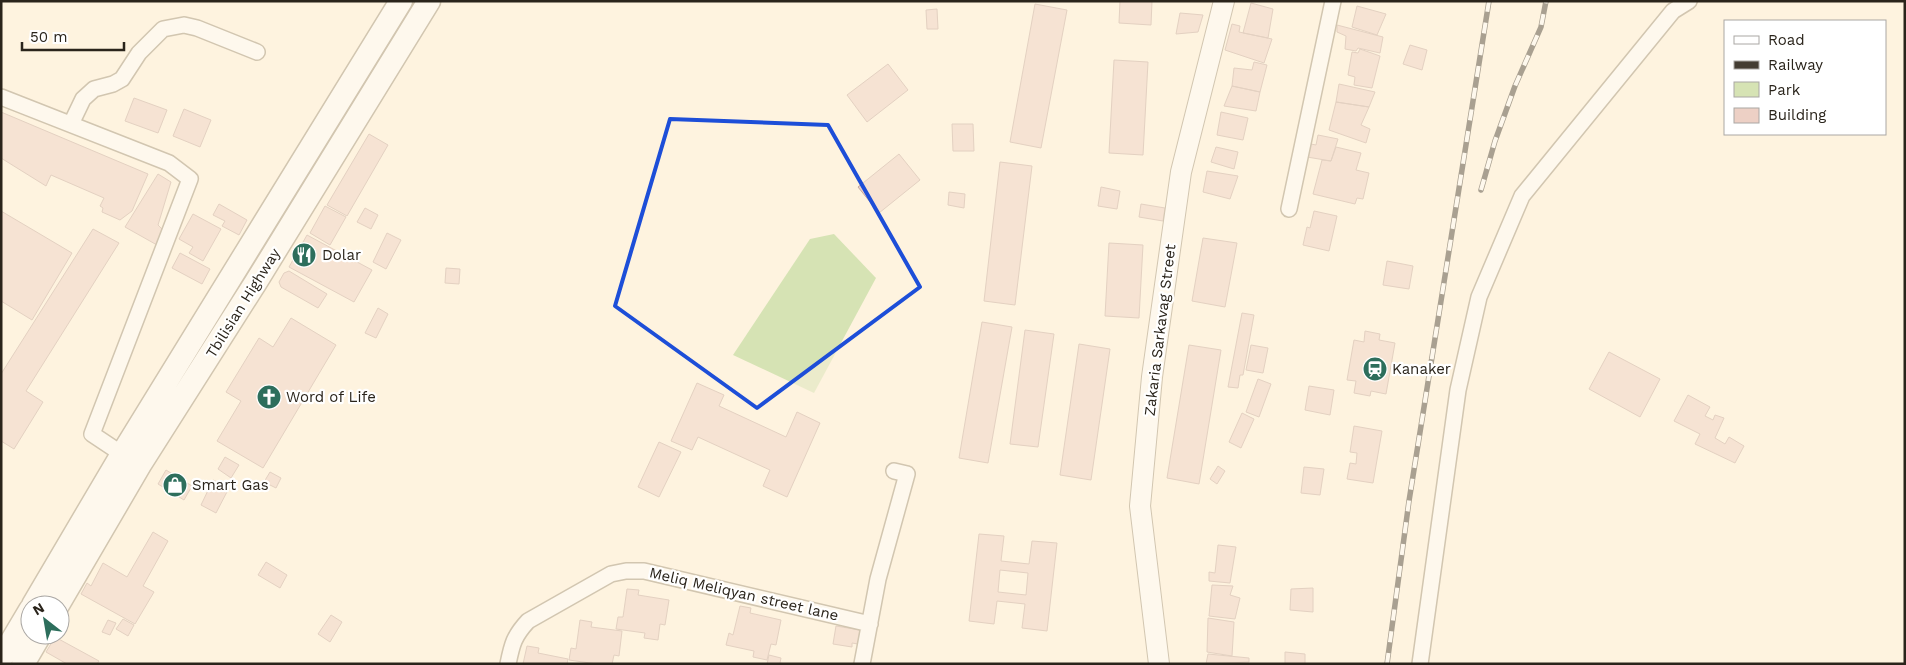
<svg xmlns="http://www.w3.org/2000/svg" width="1906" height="665" viewBox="0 0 1906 665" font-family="'Work Sans',sans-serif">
<rect width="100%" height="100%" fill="#fef3df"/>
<!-- green -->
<path fill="#d6e3b4" d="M834 234 876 278 814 393 733 355 810 239Z"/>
<!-- building -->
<path fill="#edd0c5" stroke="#c4a89e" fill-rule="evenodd" d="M1120 1H1152L1151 25 1119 23Z
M1251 3 1273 9 1268 38 1243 33Z
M1035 4 1067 10 1041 148 1010 142Z
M1357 6 1386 14 1377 35 1352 27Z
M937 9 938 29H927L926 10Z
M1180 13 1203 15 1198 32 1176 34Z
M1232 24 1240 26 1239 32 1272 39 1264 63 1225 50Z
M1337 25 1383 37 1380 53 1358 48 1356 51 1345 49 1346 36 1337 32Z
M1410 45 1427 50 1422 70 1403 64Z
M1360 49 1380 56 1372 88 1354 85 1355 77 1348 75 1352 52 1358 53Z
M1114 60 1148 62 1143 155 1109 153Z
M1254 62 1267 65 1260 92 1232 86 1234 68 1252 70Z
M888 64 908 90 867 122 847 95Z
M1339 84 1375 92 1369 107 1336 102Z
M1232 86 1260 92 1256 111 1224 106Z
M134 98 167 110 158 133 125 121Z
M1336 102 1369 107 1361 125 1370 129 1366 143 1329 130Z
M184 109 211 120 200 147 173 136Z
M1 112 148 174 132 211 120 220 102 212 103 208 100 206 104 198 51 175 46 186 1 158Z
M1221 112 1248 118 1243 140 1217 135Z
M952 124H973L974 151H953Z
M369 134 388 145 347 216 327 205Z
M1318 135 1338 139 1331 161 1307 157 1311 144 1316 145Z
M1216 147 1238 152 1234 169 1211 162Z
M1336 147 1361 153 1356 170 1369 173 1363 199 1357 198 1355 204 1313 194 1322 160 1331 161Z
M899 154 920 180 879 213 858 187Z
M1000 162 1032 166 1015 305 984 301Z
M1207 171 1238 176 1230 199 1203 192Z
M158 174 171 182 158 225 165 232 157 245 125 227Z
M1101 187 1120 191 1117 209 1098 206Z
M949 192 965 194 964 208 948 205Z
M219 204 247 220 239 235 222 226 225 221 213 215Z
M1141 204 1165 208 1163 221 1139 217Z
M325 206 346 217 330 245 310 233Z
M365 208 378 215 371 229 357 222Z
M1 211 72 253 32 320 1 301Z
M1314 211 1337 216 1329 251 1303 245 1307 227 1310 228Z
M193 214 221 229 203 261 189 253 193 247 179 239Z
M93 229 119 243 26 391 43 402 14 449 1 441V374Z
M387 233 401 240 386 269 373 262Z
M307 235 372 270 354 302 289 267Z
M1203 238 1237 243 1225 307 1192 301Z
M1109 243 1143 245 1139 318 1105 316Z
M180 253 210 269 202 284 172 268Z
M1387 261 1413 266 1409 289 1383 285Z
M446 268 460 269 459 284 445 283Z
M289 271 327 294 318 308 281 287 279 282 284 273Z
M378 308 388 314 376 338 365 333Z
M1242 313 1254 315 1243 375H1240L1238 388 1228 387Z
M291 318 336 345 263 468 217 441 241 401 226 392 259 338 273 347Z
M982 322 1012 327 988 463 959 458Z
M1025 330 1054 334 1038 447 1010 444Z
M1365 331 1380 334 1379 340 1395 343 1386 394 1371 391 1370 396 1354 393 1356 381 1347 380 1354 340 1364 342Z
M1079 344 1110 349 1091 480 1060 475Z
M1189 345 1221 350 1199 484 1167 478Z
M1251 345 1268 348 1263 373 1246 370Z
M1609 352 1660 379 1640 417 1589 389Z
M1258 379 1271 384 1259 417 1246 412Z
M697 383 724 395 719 406 786 437 797 412 820 423 787 497 763 486 770 470 698 437 692 450 671 441Z
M1309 386 1334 390 1330 415 1305 410Z
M1688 395 1710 407 1705 416 1713 420 1715 415 1724 418 1715 438 1725 444 1729 437 1744 446 1735 463 1695 444 1700 434 1674 421Z
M1242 413 1254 419 1241 448 1229 442Z
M1354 426 1382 431 1373 483 1347 479 1350 463 1356 464 1357 453 1350 452Z
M659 442 681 452 659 497 638 487Z
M225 457 239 465 231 478 218 469Z
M1218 466 1225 471 1217 484 1210 479Z
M1304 467 1324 469 1320 495 1301 493Z
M166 470 192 486 184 500 158 484Z
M270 472 281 478 276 488 264 482Z
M213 480 229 488 216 513 201 505Z
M153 532 168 541 143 586 154 592 135 624 81 594 87 583 91 586 103 563 127 577Z
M979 534 1004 536 1001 561 1029 564 1032 541 1057 543 1047 631 1022 628 1025 604 997 601 994 624 969 621ZM1000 570 1028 573 1026 595 998 592Z
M1218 545 1236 547 1230 583 1209 581V572L1215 573Z
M266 562 287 575 280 588 258 575Z
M1212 585 1233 586 1230 595 1240 598 1235 619 1209 616Z
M1313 588V612L1290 610 1291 589Z
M627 589 639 590 638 595 669 600 665 625 660 624 658 640 644 638 645 633 616 629 618 617H623Z
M740 606 751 608 750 613 781 620 776 645 771 644 767 660 753 657 754 651 726 645 729 633 733 635Z
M331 615 342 622 330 642 318 634Z
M1208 618 1234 622 1232 656 1207 652Z
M123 619 134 625 128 636 116 629Z
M108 620 116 623 110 635 102 632Z
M580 620 592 622 591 627 622 631 619 656 614 655 612 664H597L569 660 571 648 576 649Z
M836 626 860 630 858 644 852 643V647L833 644Z
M55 637 99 661 97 664H67L46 652Z
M527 646 539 648 538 653 568 659 567 664H523Z
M1285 652 1305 654V664H1285Z
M1208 654 1249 658V662L1206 664Z
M769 655 781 658 780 663 785 664H767Z"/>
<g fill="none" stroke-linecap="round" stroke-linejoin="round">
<defs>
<path id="street" d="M1 97 169 163 190 179 92 434 122 454
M71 124 83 99 94 89 113 84 122 79 139 53 163 29 184 25 197 28 257 52
M1289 209 1333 1
M508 664C512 644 514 636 528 621L611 574 626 571H644L870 624
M862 664 878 579 907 474 894 471
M1420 664 1458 390 1479 297 1522 196 1673 11 1689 1"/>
<path id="secondary" d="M1159 664 1140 506 1152 377 1181 172 1224 1"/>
<path id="primary" d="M33 605 122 454 401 1
M58 605 141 463 256 282 429 1
M1 659 30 610
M23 664 40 635"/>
</defs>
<!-- street casing -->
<use href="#street" stroke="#9d9079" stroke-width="18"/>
<!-- secondary casing -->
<use href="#secondary" stroke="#9d9079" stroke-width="22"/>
<!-- primary casing -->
<use href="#primary" stroke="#9d9079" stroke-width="25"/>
<!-- street -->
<use href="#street" stroke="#fff" stroke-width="15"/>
<!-- secondary -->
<use href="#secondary" stroke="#fff" stroke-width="20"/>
<!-- primary -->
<use href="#primary" stroke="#fff" stroke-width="22"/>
<defs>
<path id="rail" d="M1481 190 1495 141 1515 86 1541 27 1546 1
M1387 664 1409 501 1489 1"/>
</defs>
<!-- rail casing -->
<use href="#rail" stroke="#443d33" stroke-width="5.5"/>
<!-- rail -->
<use href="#rail" stroke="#fff" stroke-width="4" stroke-dasharray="11" stroke-linecap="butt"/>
</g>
<!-- marked area -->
<path d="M0 0H1906V665H0ZM670 119 828 125 920 287 757 408 615 306Z" fill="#fef3df" fill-opacity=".55" fill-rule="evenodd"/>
<path fill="none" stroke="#1d4ed8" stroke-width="4" stroke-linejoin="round" d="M670 119 828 125 920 287 757 408 615 306Z"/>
<!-- icons -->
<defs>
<symbol id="restaurant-disc" viewBox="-11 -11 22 22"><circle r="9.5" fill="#2d6e5c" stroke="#fff"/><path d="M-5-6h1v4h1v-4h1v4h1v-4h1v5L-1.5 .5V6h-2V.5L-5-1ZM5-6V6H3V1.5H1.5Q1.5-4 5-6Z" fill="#fff"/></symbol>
<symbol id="station-disc" viewBox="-11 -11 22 22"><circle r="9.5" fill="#2d6e5c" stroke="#fff"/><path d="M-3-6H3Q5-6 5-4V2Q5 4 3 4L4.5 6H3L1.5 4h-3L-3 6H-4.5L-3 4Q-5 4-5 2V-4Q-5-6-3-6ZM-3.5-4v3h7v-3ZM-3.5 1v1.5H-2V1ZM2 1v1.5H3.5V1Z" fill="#fff"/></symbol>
<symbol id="church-disc" viewBox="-11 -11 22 22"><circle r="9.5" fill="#2d6e5c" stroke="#fff"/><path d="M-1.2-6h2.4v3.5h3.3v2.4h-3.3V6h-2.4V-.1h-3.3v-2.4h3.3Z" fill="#fff"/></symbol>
<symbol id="shop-disc" viewBox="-11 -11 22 22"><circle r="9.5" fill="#2d6e5c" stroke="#fff"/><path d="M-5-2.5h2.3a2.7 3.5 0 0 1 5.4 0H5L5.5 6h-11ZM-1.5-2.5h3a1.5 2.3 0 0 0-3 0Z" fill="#fff"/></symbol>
</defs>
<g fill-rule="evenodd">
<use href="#restaurant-disc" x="290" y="241" width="28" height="28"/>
<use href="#station-disc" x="1361" y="355" width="28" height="28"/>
<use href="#church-disc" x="255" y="383" width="28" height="28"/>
<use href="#shop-disc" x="161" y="471" width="28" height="28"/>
</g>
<g text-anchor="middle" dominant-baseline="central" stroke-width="4.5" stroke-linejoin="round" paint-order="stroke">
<!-- poi labels -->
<g font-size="15" fill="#2a241b" stroke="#fff" text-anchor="start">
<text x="322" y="255">Dolar</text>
<text x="1392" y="369">Kanaker</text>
<text x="286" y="397">Word of Life</text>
<text x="192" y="485">Smart Gas</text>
</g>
<!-- street labels -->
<g font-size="15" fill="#2a241b" stroke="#fff">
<text transform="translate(243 303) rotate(-58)">Tbilisian Highway</text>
<text transform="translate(1160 330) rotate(-83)">Zakaria Sarkavag Street</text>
<text transform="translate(744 594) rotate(13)">Meliq Meliqyan street lane</text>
</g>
</g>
<!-- border -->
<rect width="1906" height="665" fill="none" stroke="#2a241b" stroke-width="5"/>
<!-- legend -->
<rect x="1724" y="20" width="162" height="115" fill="#ffffff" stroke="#aaa7a4"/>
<rect x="1734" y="36" width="25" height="8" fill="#ffffff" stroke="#aaa7a4"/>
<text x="1768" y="45" font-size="15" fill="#2a241b">Road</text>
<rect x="1734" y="61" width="25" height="8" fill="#443d33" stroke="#aaa7a4"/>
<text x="1768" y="70" font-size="15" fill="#2a241b">Railway</text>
<rect x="1734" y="82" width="25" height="15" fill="#d6e3b4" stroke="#aaa7a4"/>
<text x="1768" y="95" font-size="15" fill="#2a241b">Park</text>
<rect x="1734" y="108" width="25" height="15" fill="#edd0c5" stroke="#aaa7a4"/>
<text x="1768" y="120" font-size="15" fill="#2a241b">Building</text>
<!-- north arrow -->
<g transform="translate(45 620) rotate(329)"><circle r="24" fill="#ffffff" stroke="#aaa7a4"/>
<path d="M0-4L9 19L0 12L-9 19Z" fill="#2d6e5c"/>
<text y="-8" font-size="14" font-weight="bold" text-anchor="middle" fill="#2a241b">N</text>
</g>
<!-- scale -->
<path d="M22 42v8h102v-8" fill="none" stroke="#2a241b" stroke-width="2.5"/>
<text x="30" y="42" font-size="15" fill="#2a241b" stroke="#ffffff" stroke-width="4" paint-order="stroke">50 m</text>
</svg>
